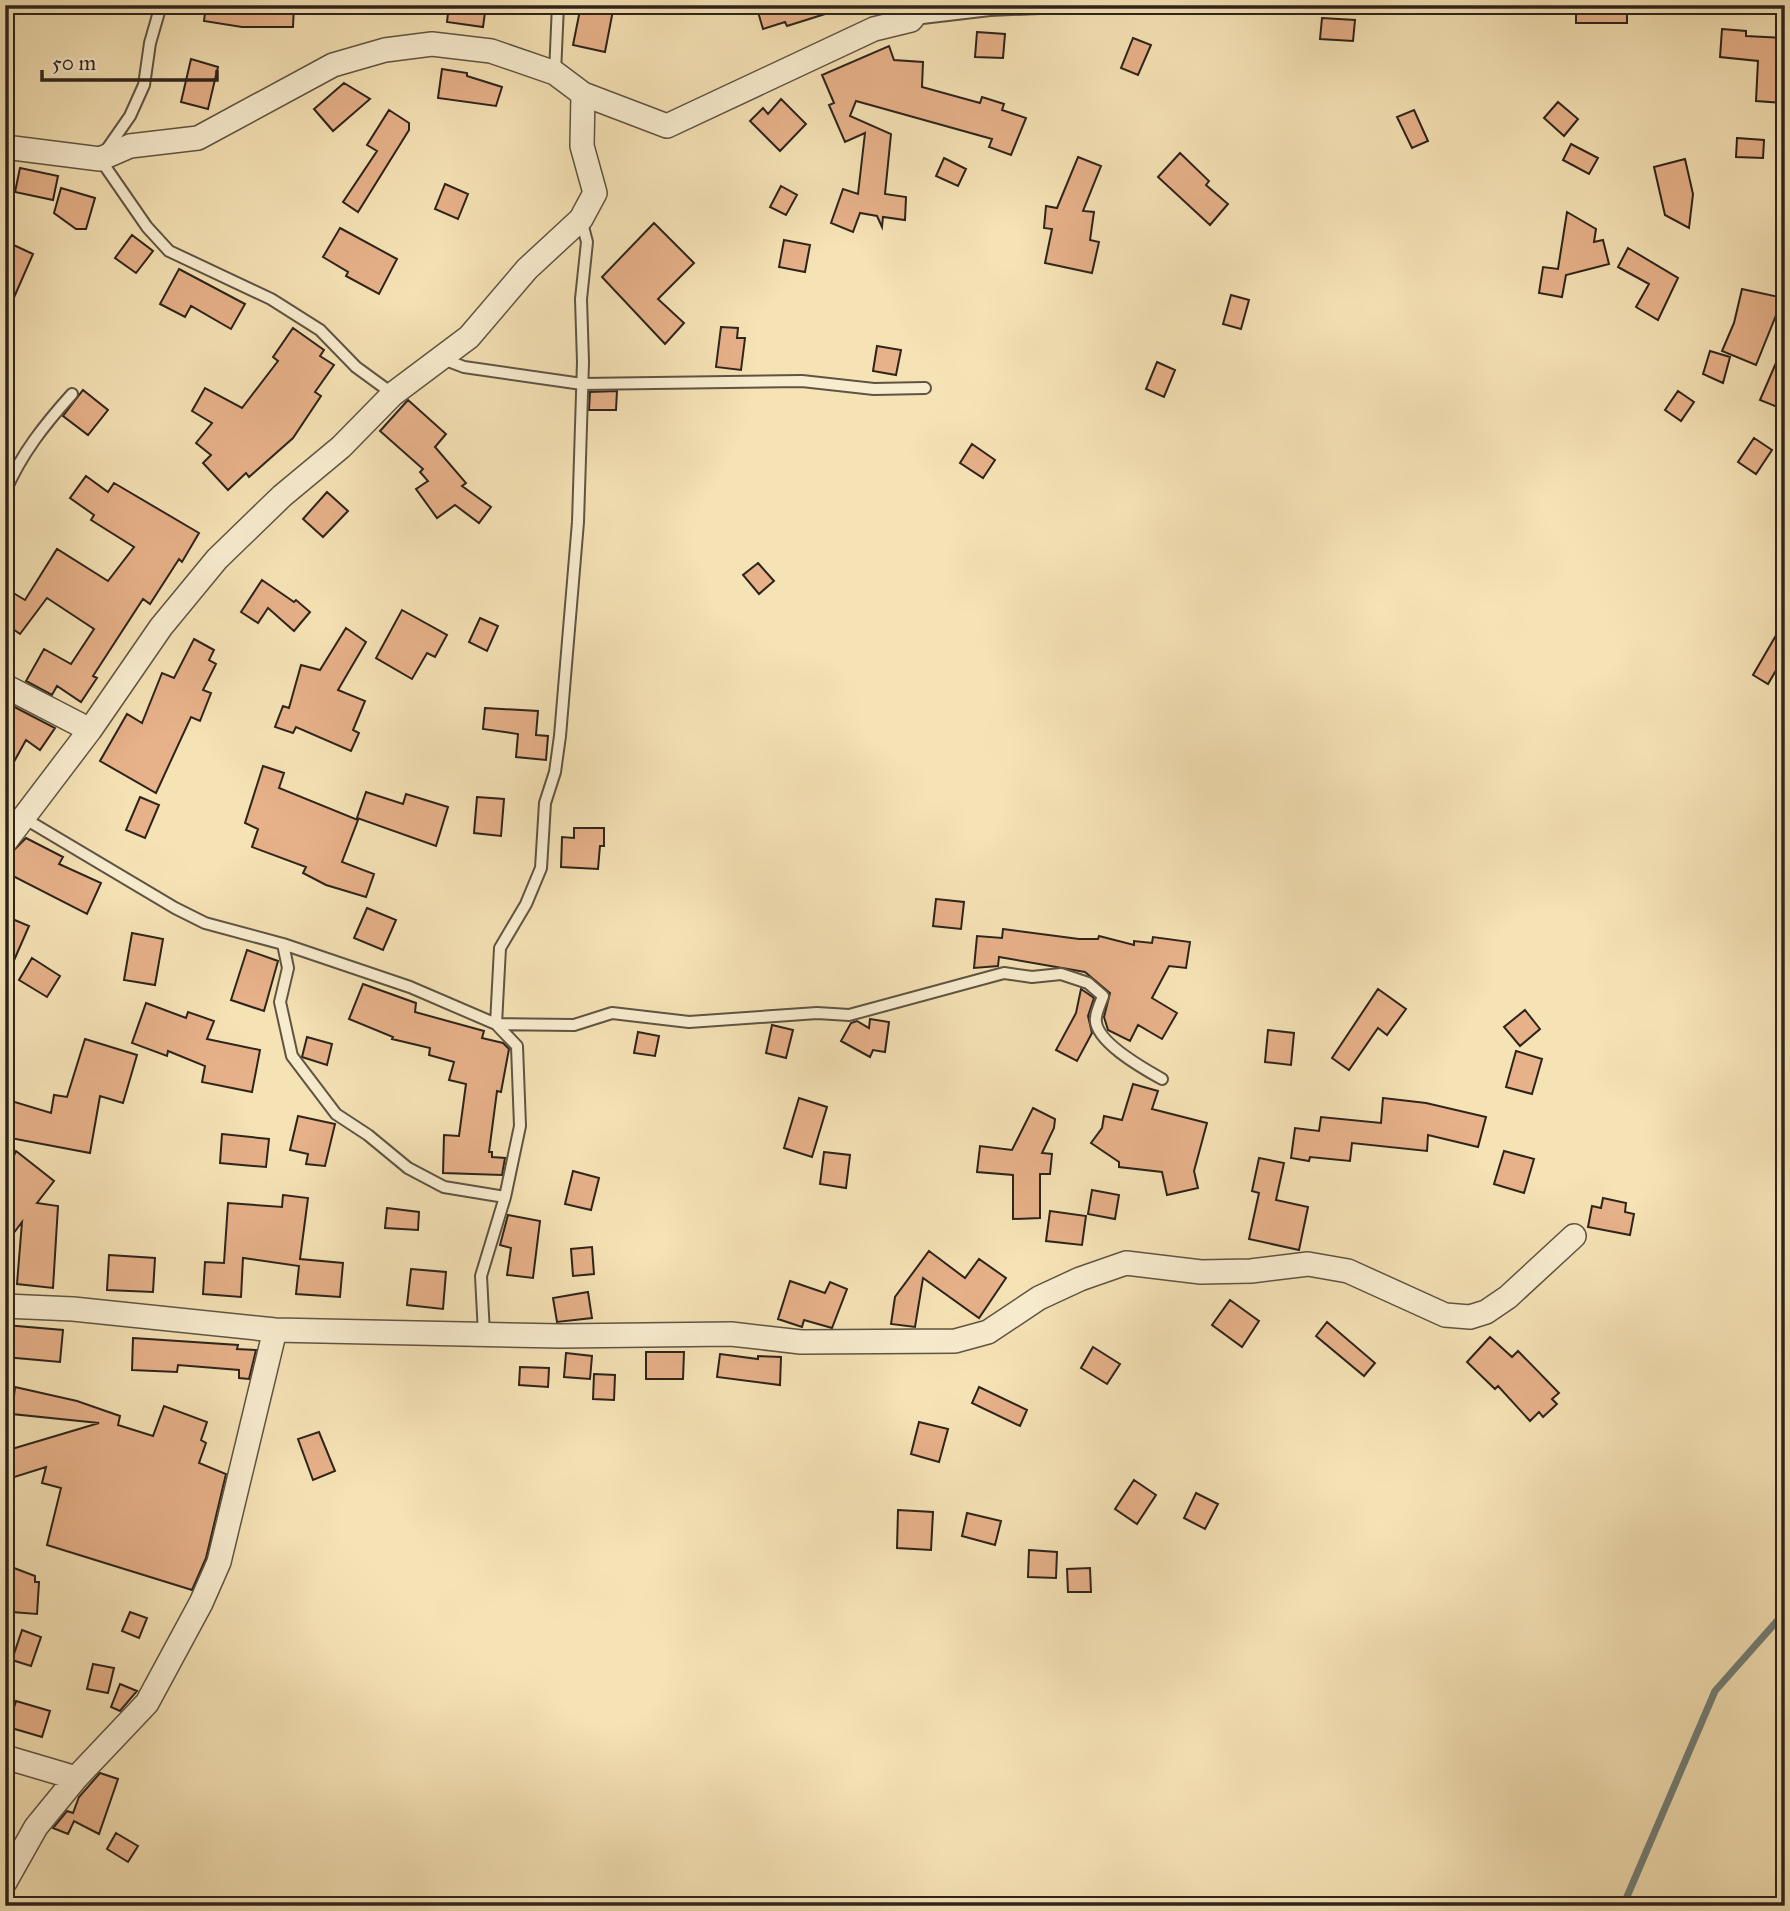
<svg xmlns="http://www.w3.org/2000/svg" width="1790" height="1911" viewBox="0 0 1790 1911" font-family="'IM FELL Great Primer',serif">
<rect width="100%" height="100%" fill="#f5e2b5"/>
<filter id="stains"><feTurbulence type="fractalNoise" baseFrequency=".00286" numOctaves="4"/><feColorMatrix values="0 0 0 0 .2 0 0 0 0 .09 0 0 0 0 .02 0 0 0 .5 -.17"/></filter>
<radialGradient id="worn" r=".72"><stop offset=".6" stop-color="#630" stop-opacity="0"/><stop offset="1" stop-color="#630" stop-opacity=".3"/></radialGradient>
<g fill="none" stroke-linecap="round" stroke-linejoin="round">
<!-- stream -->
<path stroke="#717f79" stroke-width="7" d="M1623 1906 1715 1691 1785 1612"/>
</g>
<!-- building -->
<path fill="#e7b189" stroke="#2d241b" stroke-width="2" d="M206 5H294L293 27H242L204 21Z
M449 5H486L483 27 447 22Z
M581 5H614L605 52 573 45Z
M756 5H840L841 9 787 26 785 22 763 29Z
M1576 5H1627V23H1576Z
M1322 18 1355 20 1353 41 1320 39Z
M1722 29 1746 31V36L1785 38 1782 103 1756 101 1758 61 1720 57Z
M977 32 1005 34 1003 58 975 57Z
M1133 38 1151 45 1138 75 1121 68Z
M889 46 894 60 923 62 922 87 980 103 982 97 1004 104 1002 110 1026 118 1011 155 989 147 992 139 856 101 850 116 891 134 885 194 906 197 905 220 883 217 882 227 877 216 860 213 853 232 831 223 843 189 858 194 865 133 845 142 829 105 834 103 822 75Z
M191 59 218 67 208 109 181 102Z
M442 69 467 73V76L502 87 496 106 438 98Z
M344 83 370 99 333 131 314 109Z
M781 99 806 124 780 151 750 121 763 108 768 114Z
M1558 102 1578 119 1564 136 1544 118Z
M389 110 409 123V130L358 212 343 202 377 151 367 145Z
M1414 110 1428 141 1412 148 1397 117Z
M1737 138 1764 140 1763 158 1736 157Z
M1571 144 1598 158 1589 174 1563 160Z
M1180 153 1209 181 1206 185 1228 204 1210 225 1158 177Z
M1078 157 1101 166 1083 211 1094 212 1090 240 1099 242 1092 273 1045 263 1052 229 1044 228 1046 206 1057 208Z
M944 158 966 169 958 186 936 176Z
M1685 159 1693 194 1689 228 1665 215 1654 167Z
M20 168 58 176 53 200 15 192Z
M445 184 468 194 458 219 435 209Z
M781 186 797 195 786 215 770 207Z
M61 188 95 198 86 229H76L54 213Z
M1567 212 1596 229 1594 242 1603 240 1609 264 1566 275 1562 297 1539 293 1543 267 1558 269Z
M654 223 694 263 658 299 684 323 665 344 602 277Z
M340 228 397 259 379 294 346 276 348 272 323 257Z
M132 235 153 251 136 273 115 258Z
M784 240 810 245 805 272 779 267Z
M5 241 33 254 5 318Z
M1628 248 1678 278 1658 320 1636 307 1649 284 1618 267Z
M179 269 245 304 231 329 191 306 185 317 160 304Z
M1742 289 1783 298 1756 365 1722 351 1734 323Z
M1231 295 1249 300 1241 329 1223 324Z
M721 327 738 328 737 338H745L741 370 716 367Z
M293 328 324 350 320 356 334 365 315 392 321 396 293 438 249 477 246 473 228 490 203 463 211 455 196 443 212 423 192 411 205 388 242 408 278 361 273 357Z
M1785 342V410L1760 400Z
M877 346 901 350 896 375 873 371Z
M1710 351 1730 357 1723 383 1703 374Z
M1157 362 1175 370 1164 397 1146 389Z
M83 390 108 410 88 435 63 416Z
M617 391 616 410H589L590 392Z
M1678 391 1694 402 1681 421 1665 410Z
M408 400 446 434 435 447 466 483 462 486 491 507 479 523 455 505 437 518 416 489 428 481 420 472 423 469 380 431Z
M1754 438 1772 450 1756 474 1738 462Z
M972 444 995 460 983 478 960 463Z
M86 476 108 492 114 483 199 533 182 562 179 559 150 604 143 599 93 676 97 678 81 702 57 686 52 695 26 681 44 649 71 664 94 629 47 598 20 634 10 627 5 633V588L25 600 57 549 108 581 134 547 91 520 94 515 70 498Z
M327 492 348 511 323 537 303 519Z
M758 563 774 581 759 594 743 575Z
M262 580 294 602 296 600 310 612 294 631 268 608 258 623 241 612Z
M402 610 447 635 435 657 427 653 412 679 376 658Z
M480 618 498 626 487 651 469 642Z
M1785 620V655L1768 684 1753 675Z
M346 628 366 642 338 690 365 701 353 730 359 733 351 751 296 727 293 733 275 727 283 706 289 708 301 665 320 670Z
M194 639 214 650 209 660 216 664 203 690 211 693 200 721 191 717 156 793 100 761 127 714 142 723 162 673 174 678Z
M5 702 55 728 40 750 26 740 5 778Z
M485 708 538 711 536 735 548 736 546 760 516 757 518 734 483 729Z
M263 766 284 773 279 788 358 820 342 862 374 874 366 897 326 885 303 873 306 867 252 847 258 829 245 823Z
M366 792 403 804 406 794 448 807 436 846 357 818Z
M140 797 159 805 145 838 126 830Z
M477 797 504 799 501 836 474 833Z
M574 828H604V846H600L598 869 561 867 562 837 574 838Z
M26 838 63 857 59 864 101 883 87 914 5 872 9 855Z
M936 899 964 902 961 929 933 926Z
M367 908 396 920 383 950 354 938Z
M10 918 29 926 5 981V929Z
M1003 929 1079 939H1098L1099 936 1134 945V941L1152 943 1153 937 1190 942 1186 968 1169 966 1152 998 1177 1013 1162 1039 1138 1025 1130 1041 1108 1030 1104 1017 1110 993 1085 972 999 957 998 966 974 968 977 936 1002 938Z
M132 933 163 939 155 985 124 980Z
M247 950 278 961 264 1011 231 1000Z
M32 958 60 976 47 997 19 980Z
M363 984 416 1003 415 1012 484 1031 482 1038 503 1043 509 1049 501 1092 497 1091 489 1152H492V1157L505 1158 502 1175 443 1173 444 1135 459 1136 466 1084 449 1080 454 1062 429 1055 430 1048 392 1039 393 1037 349 1019Z
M1081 989 1094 998 1088 1016 1092 1033 1077 1061 1056 1050 1076 1013Z
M1378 989 1406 1009 1387 1035 1378 1028 1349 1070 1332 1058Z
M146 1003 186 1018 188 1012 214 1021 207 1039 260 1050 252 1092 202 1082 205 1066 168 1051 167 1056 132 1043Z
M1525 1010 1540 1029 1520 1046 1504 1027Z
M870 1019 889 1022 885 1052 873 1050 870 1057 841 1041 851 1023 857 1021 869 1028Z
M772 1025 793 1030 786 1058 766 1053Z
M1268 1030 1294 1033 1291 1065 1265 1062Z
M638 1032 659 1036 655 1056 634 1053Z
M307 1037 332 1044 327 1065 302 1057Z
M85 1039 137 1055 123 1103 100 1096 90 1153 5 1137V1099L51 1113 54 1095 67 1097Z
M1516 1051 1542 1059 1532 1094 1506 1087Z
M1133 1084 1158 1091 1152 1109 1207 1123 1194 1171 1198 1188 1167 1195 1162 1172 1119 1167V1162L1091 1143 1102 1128 1104 1116 1122 1120Z
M799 1098 827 1107 812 1157 784 1148Z
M1383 1098 1426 1103 1486 1117 1478 1147 1428 1135 1427 1151 1352 1143 1350 1161 1310 1157 1309 1161 1291 1158 1295 1128 1319 1131 1321 1117 1381 1123Z
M1033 1108 1055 1119 1054 1128 1042 1153 1052 1154 1050 1174H1040V1218L1013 1219V1175L977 1172 980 1146 1012 1150Z
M298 1116 335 1124 325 1166 306 1164 308 1154 290 1150Z
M222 1134 269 1139 266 1167 220 1163Z
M16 1151 54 1181 37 1203 58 1206 53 1288 17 1284 22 1222 10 1238 14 1197 5 1193V1175Z
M1504 1151 1534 1159 1524 1193 1494 1184Z
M824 1152 850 1155 846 1188 820 1184Z
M1259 1158 1284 1163 1276 1200 1308 1207 1299 1250 1249 1239 1259 1193 1252 1191Z
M573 1171 599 1178 591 1210 565 1204Z
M1092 1190 1119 1195 1115 1219 1088 1214Z
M283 1195 308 1198 300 1259 343 1263 340 1297 296 1294 299 1266 243 1258 241 1297 203 1294 205 1262 224 1263 228 1203 282 1207Z
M1603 1198 1626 1203 1625 1212 1634 1214 1630 1235 1588 1227 1592 1206 1601 1208Z
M387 1208 419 1212 418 1230 385 1228Z
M1050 1211 1086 1216 1082 1245 1046 1241Z
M508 1215 540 1221 533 1278 507 1275 511 1248 500 1245Z
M592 1247 594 1274 573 1276 571 1249Z
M929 1251 965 1278 979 1259 1006 1278 979 1318 923 1278 915 1327 891 1324 895 1297Z
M109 1255 155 1258 153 1292 107 1290Z
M411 1269 446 1272 443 1309 407 1305Z
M790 1281 825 1293 830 1282 847 1289 832 1328 804 1320 802 1327 778 1319Z
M588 1292 592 1318 557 1322 553 1298Z
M1230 1300 1259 1321 1242 1347 1212 1325Z
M1327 1322 1375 1363 1364 1376 1316 1336Z
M5 1325 63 1330 60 1362 5 1357Z
M1490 1337 1512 1357 1518 1351 1559 1393 1552 1399 1557 1404 1543 1417 1539 1412 1530 1421 1498 1386 1495 1389 1467 1362Z
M133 1338 238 1345 237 1349 256 1350 249 1379 239 1378V1370L178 1365 177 1372 132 1370Z
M1093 1347 1120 1364 1107 1384 1081 1368Z
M646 1352H684L683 1379H646Z
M566 1353 592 1356 590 1379 564 1377Z
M720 1354 758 1359V1356L781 1357 780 1385 717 1377Z
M520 1367 549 1368 548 1387 519 1385Z
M594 1374 615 1375 614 1400 593 1399Z
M15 1387 77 1401 120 1416 118 1425 153 1436 164 1406 207 1422 201 1440 206 1443 199 1463 226 1474 206 1558 192 1590 47 1545 61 1488 42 1483 46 1467 5 1480V1451L99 1423 12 1414Z
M979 1387 1027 1410 1020 1426 972 1403Z
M919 1422 948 1429 939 1462 911 1454Z
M319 1432 335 1471 313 1480 298 1439Z
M1134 1480 1156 1495 1137 1524 1115 1509Z
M1196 1493 1218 1504 1205 1529 1184 1518Z
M898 1510 933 1512 931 1550 897 1548Z
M967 1513 1001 1521 995 1545 962 1536Z
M1029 1550 1057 1552 1056 1578 1028 1577Z
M14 1568 35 1576V1582H39L37 1614 12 1612Z
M1090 1568 1091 1592H1068L1067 1569Z
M130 1612 147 1618 139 1638 122 1631Z
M22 1630 41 1637 31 1666 12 1660Z
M93 1664 114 1668 108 1693 87 1689Z
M120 1684 137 1691 120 1711 111 1707Z
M16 1701 50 1711 42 1737 8 1727Z
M100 1773 118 1779 99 1834 74 1821 68 1834 53 1828 67 1811 73 1813 79 1797Z
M116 1833 138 1846 128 1862 107 1849Z"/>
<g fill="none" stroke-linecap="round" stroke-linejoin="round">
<defs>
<path id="service" d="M161 5 150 43 144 85 130 116 100 159 147 227 169 251 271 299 320 330 356 367 393 394
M914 19 990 10 1113 5
M555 73 558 5
M1785 218V252
M443 359 464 367 582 384 802 381 874 389 925 388
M5 492C21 454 45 424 72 394
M22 817 175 908 205 923 283 944 410 987 496 1024 574 1025 612 1013 689 1022 817 1013 849 1015 1004 973 1032 977 1061 974 1088 983 1103 996C1101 1002 1097 1010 1096 1017 1092 1040 1144 1069 1162 1079
M283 944 288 968 280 1002 292 1056 336 1114 368 1135 408 1168 444 1187 505 1197
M484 1334 481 1276 505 1197 520 1126 517 1046 496 1024 500 948 526 904 541 868 545 803 555 772 560 736 578 522 583 362 581 299 587 242 581 219"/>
<path id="minor" d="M5 147 100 159 130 146 198 138 333 65 385 50 432 44 491 51 555 73 583 94 667 126 874 29 911 20 922 5
M5 686 90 730
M5 842 90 730 161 627 217 559 282 496 341 447 393 394 469 337 527 269 581 219 595 193 582 146 583 94
M5 1306 73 1309 275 1330 561 1336 731 1334 801 1342 955 1341 988 1332 1039 1298 1080 1279 1126 1263 1201 1272 1251 1271 1308 1264 1348 1271 1445 1315 1470 1317 1486 1312 1508 1297 1574 1236
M5 1757 76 1778
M5 1882 36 1827 76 1778 147 1703 201 1603 219 1562 275 1330"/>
</defs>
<!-- service casing -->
<use href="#service" stroke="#5f5442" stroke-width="14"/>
<!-- minor casing -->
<use href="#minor" stroke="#5f5442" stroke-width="26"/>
<!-- service -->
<use href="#service" stroke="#f8eccf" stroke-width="10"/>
<!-- minor -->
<use href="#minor" stroke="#f8eccf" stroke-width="23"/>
</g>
<!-- margin -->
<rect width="1790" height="1911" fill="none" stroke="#f5e2b5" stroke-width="28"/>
<rect x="7" y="7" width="1776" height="1897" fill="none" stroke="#2d241b" stroke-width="3.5"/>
<rect x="14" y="14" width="1762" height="1883" fill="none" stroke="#2d241b" stroke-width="2"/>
<!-- scale -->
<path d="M42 70v10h175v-10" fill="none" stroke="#2d241b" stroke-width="3.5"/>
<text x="52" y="70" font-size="21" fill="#2d241b" stroke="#f8eccf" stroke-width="5" paint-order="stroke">50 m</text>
<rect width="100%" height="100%" filter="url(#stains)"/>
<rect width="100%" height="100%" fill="url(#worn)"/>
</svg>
